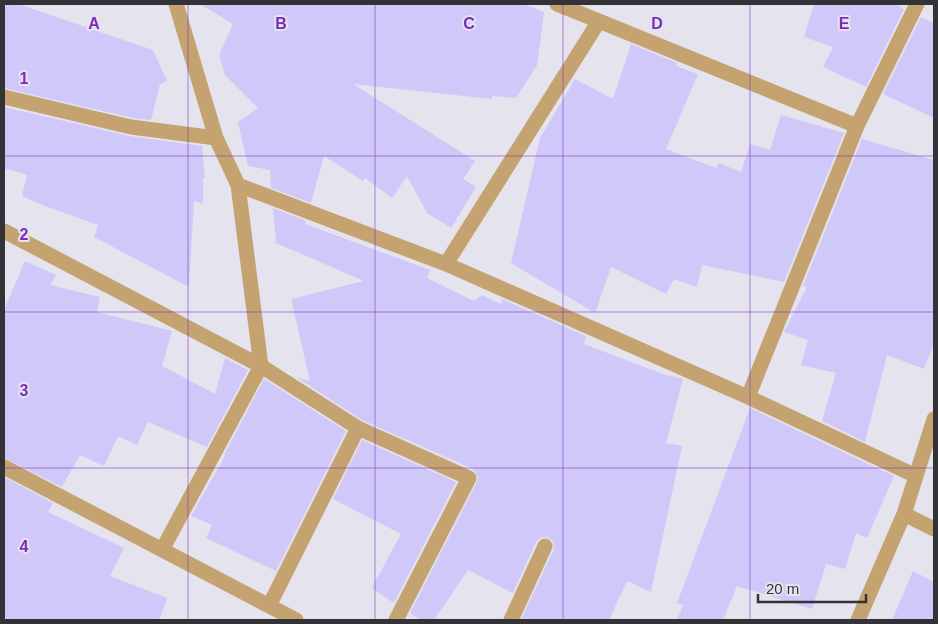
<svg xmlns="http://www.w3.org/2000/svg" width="938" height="624" viewBox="0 0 938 624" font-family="Helvetica,sans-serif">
<rect width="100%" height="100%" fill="#e5e3ee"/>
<!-- building -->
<path fill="#cfc8f9" d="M4 4H18L153 50 167 81 160 84 151 120 133 118 4 88Z
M200 4H524L544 12 537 65 516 98 492 96V99L353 84 475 161 463 179 476 187 451 228 427 213 407 176 392 198 365 178 363 181 324 156 311 203 271 188 270 170 248 166 238 122 258 108 225 75 219 55 233 24Z
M814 4H895L904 9 866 87 823 67 833 47 804 37Z
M921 17 934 23V118L883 94Z
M631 44 677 63 676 66 698 74 666 149 716 168 719 163 741 172 750 144 770 150 781 115 844 133 784 282 702 265 697 287 674 279 666 294 611 267 595 313 511 263 540 138 575 79 613 99Z
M4 107 129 136 202 146 205 178H203V204L194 201 189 287 94 237 98 225 45 206 22 196 27 175 4 168Z
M862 139 934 160V344L924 369 887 355 865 442 822 421 836 373 801 365 808 340 784 332 807 287 803 286Z
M273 208 306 221 305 224 430 270 427 278 474 301 482 295 501 304 502 299 586 336 584 344 663 374 683 379 666 443 682 446 651 592 627 581 609 620H521L554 549 553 541 549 538 545 537 540 538 536 542 513 593 468 570 434 620H421L410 613 477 482 478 477 473 469 362 420 296 377 310 381 291 299 364 281 276 243Z
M25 261 56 275 50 285 100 297 97 312 172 331 162 366 215 394 225 358 248 370 207 447 148 422 137 445 118 436 104 466 80 455 62 487 4 458V310Z
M264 379 346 431 276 571 206 538 212 525 191 516 225 456 224 455Z
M750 408 894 476 867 538 856 533 845 569 826 564 812 609 737 586 723 620H677L683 605 677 603Z
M362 440 456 482 394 603 372 588 401 534 333 499Z
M4 477 53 503 48 512 124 548 110 576 167 598 159 620H4Z
M913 571 934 582V620H892Z"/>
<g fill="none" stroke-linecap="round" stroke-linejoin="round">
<!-- street -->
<path stroke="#c5a370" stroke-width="15" d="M557 4 857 126
M4 97 131 127 216 138
M238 185 446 264 748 397 916 476
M4 231 261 366 358 428 469 478 396 620
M446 264 599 21
M748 397 857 126 917 4
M4 467 296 620
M904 514 934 529
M162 550 261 366 238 185 216 138 176 4
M269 606 358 428
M511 620 545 546
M858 620 904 514 934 419"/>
</g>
<!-- grid -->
<path fill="none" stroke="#7b2cbf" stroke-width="1" stroke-opacity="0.55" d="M188 4V620M375 4V620M563 4V620M750 4V620M4 156H934M4 312H934M4 468H934"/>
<g font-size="16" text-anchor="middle" font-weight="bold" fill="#7b2cbf" stroke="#e5e3ee" stroke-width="4" stroke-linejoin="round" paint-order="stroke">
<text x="94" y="29">A</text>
<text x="281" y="29">B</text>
<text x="469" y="29">C</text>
<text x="657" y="29">D</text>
<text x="844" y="29">E</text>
<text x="24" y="84">1</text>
<text x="24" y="240">2</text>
<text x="24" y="396">3</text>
<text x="24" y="552">4</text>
</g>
<!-- border -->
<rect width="938" height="624" fill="none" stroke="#333337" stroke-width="10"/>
<!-- scale -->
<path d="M758 594v8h108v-8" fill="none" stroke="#333337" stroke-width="2.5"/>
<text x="766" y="594" font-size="15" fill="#333337" stroke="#e5e3ee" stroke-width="4" paint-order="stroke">20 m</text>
</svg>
